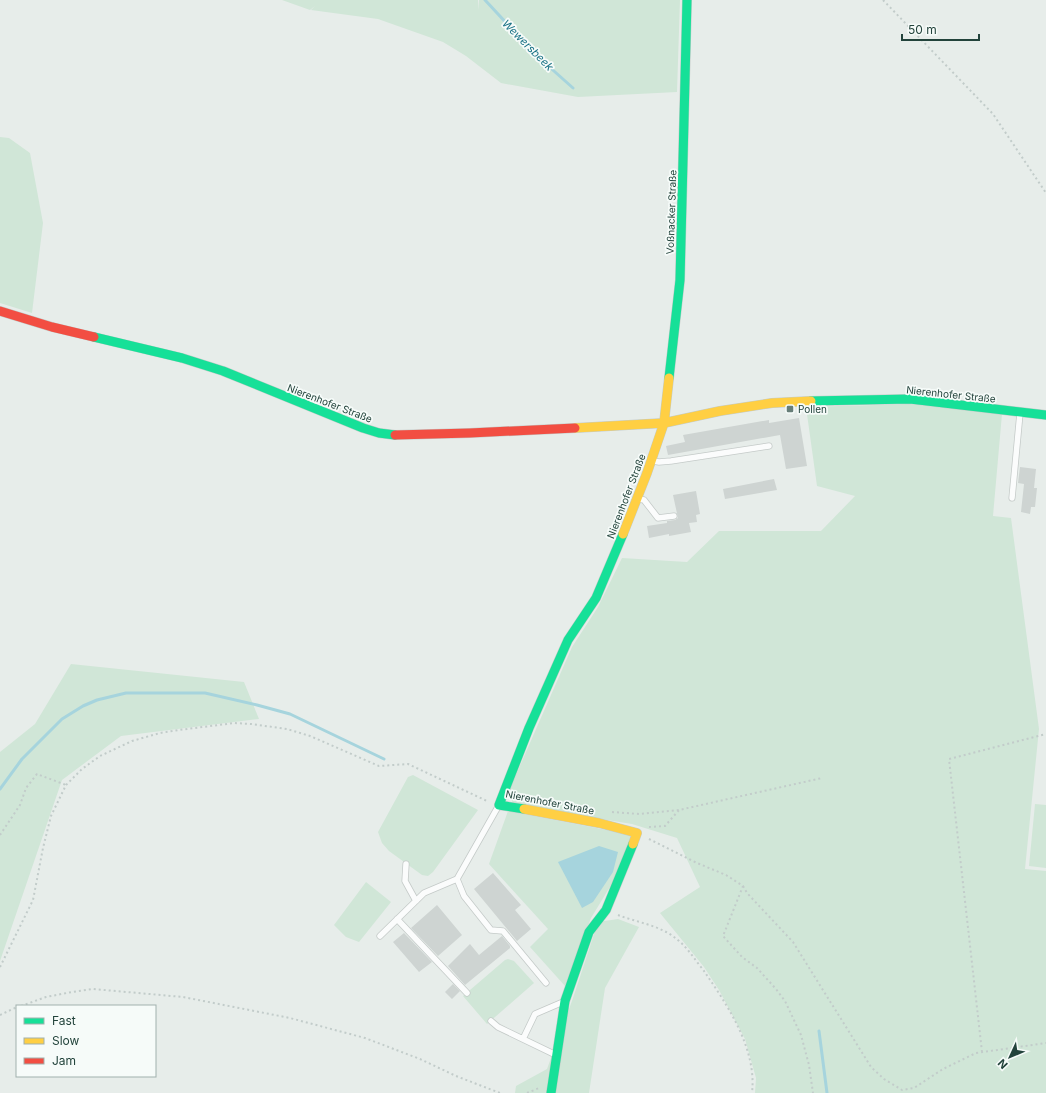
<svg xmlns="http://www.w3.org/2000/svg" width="1046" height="1093" viewBox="0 0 1046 1093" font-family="Inter,sans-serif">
<rect width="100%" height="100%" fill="#e7edea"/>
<!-- green -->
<path fill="#d0e6d7" d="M282 0H478V10L479 0H680L677 92 578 97 501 83 466 56 443 42 378 19 311 10 315 6 310 10Z
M0 137 9 138 30 153 43 223 32 313 0 303Z
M909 404 1002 414 993 516 1011 518 1039 729 1025 869 1046 871V1093H755L756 1078 745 1039 719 990 704 967 660 913 700 887 677 838 632 824 514 805 508 793 572 647 598 607 622 558 687 562 719 531H821L855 496 817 486 806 407Z
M71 664 244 682 259 719 121 736 62 780 0 961V752L35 724Z
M413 775 478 810 433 872 428 876 422 875 389 851 382 843 378 832 408 777Z
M1035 804 1046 805V868L1029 866Z
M508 811 633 835 619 872 591 918 565 986 530 947 548 929 489 864Z
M366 882 391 902 359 942 346 937 334 925Z
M618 919 639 927 605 988 589 1093H515L516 1086 547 1069 573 998 598 922Z
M508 959 514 961 534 983 487 1024 463 996 505 960Z"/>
<!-- water -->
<path fill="#a6d4dd" d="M599 846 618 852 613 872 593 902 582 908 558 862Z"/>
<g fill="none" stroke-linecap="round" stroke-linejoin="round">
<!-- stream -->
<path stroke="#a6d4dd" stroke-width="3" d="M485 0 536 55 573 88
M0 789 22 759 62 719 83 706 97 700 126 693H205L257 705 290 714 384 759
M819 1031 827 1093"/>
</g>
<!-- building -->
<path fill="#ced4d2" d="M799 418 807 466 786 469 780 435 668 455 666 446 685 442 683 435 769 420V423Z
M1020 467 1036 469 1034 488H1037L1035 507H1031L1030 514 1021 512 1024 484 1018 483Z
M774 479 777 490 725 499 723 489Z
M696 491 700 514 696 515 697 522 689 523 691 532 669 536V534L649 538 647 526 667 523V521L675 520 678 518 673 495Z
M493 873 521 905 515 910 531 929 517 941 474 889Z
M437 905 462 935 438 956 411 928Z
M404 933 432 962 419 972 393 942Z
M502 936 510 946V948L465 985 448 966 470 944 479 955Z
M453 984 460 991 452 999 445 992Z"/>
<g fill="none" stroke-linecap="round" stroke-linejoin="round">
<defs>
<path id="lane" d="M653 461 659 462 671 461 769 446
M1012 498 1020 413
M639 499 644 500 658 518 674 516
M499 805 457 879 464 896 491 930 503 931 546 983
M406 864 405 881 416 901
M397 919 467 993
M380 936 424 893 457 879
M491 1021 498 1027 556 1055
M523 1039 535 1014 563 1002"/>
<path id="fast" d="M94 337 182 358 223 371 363 428 379 433 395 435
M669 378 680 280 687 0
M811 401 910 399 1046 415
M524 809 499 805 529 728 568 640 596 598 623 534
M551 1093 565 1001 589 932 606 910 633 844"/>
<path id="slow" d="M575 428 664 423 720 411 772 403 811 401
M623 534 647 473 664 423 669 378
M524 809 599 823 637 833 633 844"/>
<path id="jam" d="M0 311 52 327 94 337
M395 435 470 433 575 428"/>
</defs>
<!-- lane casing -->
<use href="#lane" stroke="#c4cac8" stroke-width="7"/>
<!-- fast casing -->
<use href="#fast" stroke="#c3cbc8" stroke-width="10"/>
<!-- slow casing -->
<use href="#slow" stroke="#c3cbc8" stroke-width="10"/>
<!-- jam casing -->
<use href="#jam" stroke="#c3cbc8" stroke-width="10"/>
<!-- path -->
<path stroke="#c2ccca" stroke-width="2" stroke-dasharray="2 3" stroke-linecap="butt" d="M883 0 993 114 1046 193
M612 812 639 814 679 810
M649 827 665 826 679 810 822 778
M0 835 20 805 26 788 37 774 66 785
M649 839 697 863 726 875 743 886 723 936 742 957 757 968 776 989 785 1001 801 1035 809 1065 813 1093
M743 886 747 893 793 942 871 1067 884 1079 902 1090 914 1088 943 1069 976 1053 1046 1043
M618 915C636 922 658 925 674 937 686 945 695 960 704 971 728 1006 757 1049 752 1093
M0 967 33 900 43 848 51 816 66 785 82 769 100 756 132 741 160 733 179 730 234 723 251 724 287 729 310 736 379 766 408 764 487 801
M21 1006 46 997 72 992 93 989 183 997 290 1018 365 1038 420 1059 456 1076 500 1093
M0 1015 17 1007
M982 1052 949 759 1046 734
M527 1093 539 1088"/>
<!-- lane -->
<use href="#lane" stroke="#fbfcfc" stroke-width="5.5"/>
<!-- fast -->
<use href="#fast" stroke="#16e098" stroke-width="9"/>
<!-- slow -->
<use href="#slow" stroke="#ffcf43" stroke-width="9"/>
<!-- jam -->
<use href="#jam" stroke="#f24e42" stroke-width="9"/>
</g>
<!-- markers -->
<rect fill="#677e78" stroke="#f6fbf9" stroke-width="1.5" x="786" y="405" width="8" height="8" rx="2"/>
<g text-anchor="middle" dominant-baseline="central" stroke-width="3.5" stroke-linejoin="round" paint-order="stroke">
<!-- street labels -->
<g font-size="10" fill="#22433b" stroke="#f6fbf9">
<text transform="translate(671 212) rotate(-88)">Voßnacker Straße</text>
<text transform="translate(951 394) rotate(6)">Nierenhofer Straße</text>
<text transform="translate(330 403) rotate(21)">Nierenhofer Straße</text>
<text transform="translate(626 496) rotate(-69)">Nierenhofer Straße</text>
<text transform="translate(550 802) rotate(11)">Nierenhofer Straße</text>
</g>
<!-- poi labels -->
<g font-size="10" fill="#22433b" stroke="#f6fbf9" text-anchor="start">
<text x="798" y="409">Pollen</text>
</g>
<!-- water labels -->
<g font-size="11" font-style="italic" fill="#177084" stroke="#f6fbf9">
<text transform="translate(528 45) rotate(45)">Wewersbeek</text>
</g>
</g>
<!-- legend -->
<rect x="16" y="1005" width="140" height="72" fill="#f6fbf9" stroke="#a1b1ad"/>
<rect x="24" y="1018" width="20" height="6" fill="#16e098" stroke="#a1b1ad"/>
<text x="52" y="1025" font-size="12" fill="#22433b">Fast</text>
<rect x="24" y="1038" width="20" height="6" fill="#ffcf43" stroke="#a1b1ad"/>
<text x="52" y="1045" font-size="12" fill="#22433b">Slow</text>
<rect x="24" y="1058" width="20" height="6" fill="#f24e42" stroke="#a1b1ad"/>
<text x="52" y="1065" font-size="12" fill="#22433b">Jam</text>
<!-- north arrow -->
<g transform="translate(1010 1057) rotate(226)" stroke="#f6fbf9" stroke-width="3" paint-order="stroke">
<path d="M0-3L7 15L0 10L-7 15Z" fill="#22433b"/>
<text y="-6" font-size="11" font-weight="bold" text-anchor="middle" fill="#22433b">N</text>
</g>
<!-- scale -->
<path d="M902 34v6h77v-6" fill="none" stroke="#22433b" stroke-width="2"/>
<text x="908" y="34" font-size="12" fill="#22433b" stroke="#f6fbf9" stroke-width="3" paint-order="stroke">50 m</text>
</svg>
